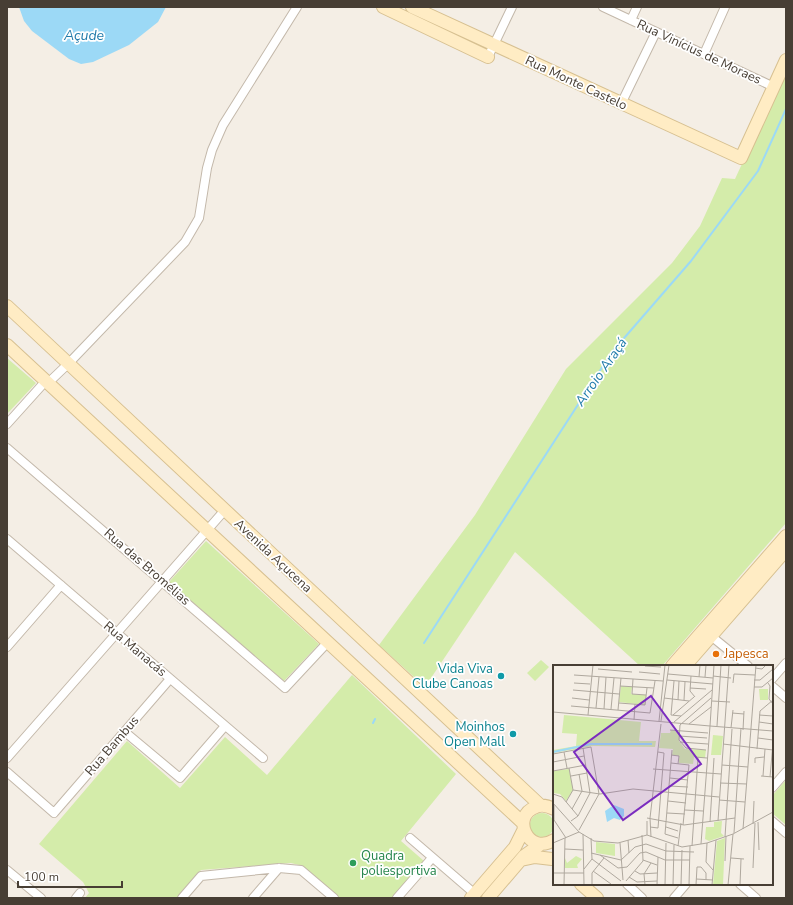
<svg xmlns="http://www.w3.org/2000/svg" width="793" height="905" viewBox="0 0 793 905" font-family="'Nunito Sans',sans-serif">
<rect width="100%" height="100%" fill="#f4eee5"/>
<!-- green -->
<path fill="#d4ecaa" d="M786 68V523L662 666H640L515 552 425 687 379 645 475 515 566 369 672 263 700 226 722 178 735 179Z
M7 358 36 383 7 414Z
M206 541 319 644 284 681 169 582Z
M541 660 549 667 535 681 527 673Z
M352 675 456 774 401 841 424 861 392 898H339L299 865 291 863 201 870 177 898H85L89 893 83 882 39 844 127 741 180 788 225 737 267 775Z
M786 780V825L772 813V796Z
M530 825a12 12 0 1 1 24 0a12 12 0 1 1-24 0Z"/>
<!-- water -->
<path fill="#9cd9f6" d="M19 7H166L158 22 129 45 93 62 81 64 69 59 32 31 24 21Z"/>
<g fill="none" stroke-linecap="round" stroke-linejoin="round">
<!-- stream -->
<path stroke="#9cd9f6" stroke-width="2" d="M424 643 612 352 691 261 758 171 786 109
M373 723 375 719"/>
<defs>
<path id="street" d="M603 7 774 87
M631 20 637 7
M704 54 725 7
M488 57 512 7
M621 104 656 32
M7 424 43 384 48 383 69 363 185 242 199 218 207 168 212 150 223 125 297 7
M7 448 285 688 327 643
M7 539 263 758
M711 636 748 666
M7 647 61 585
M772 679 786 663
M772 686 786 698
M125 732 180 778 225 726
M7 758 224 511
M7 772 54 813 170 679
M772 788 786 772
M772 821 786 833
M410 838 475 894
M7 870 41 898
M627 884 642 898
M740 884 756 898
M76 898 80 893
M182 898 201 876 279 868 301 870 334 898
M253 898 279 868
M397 898 432 858
M674 898 686 884"/>
<path id="secondary" d="M383 7 488 57
M412 7 741 158 786 60
M7 306 540 805
M7 345 523 823
M672 666 786 536
M685 666 786 550
M554 809C548 806 542 804 536 807 510 816 528 856 554 840
M521 860 535 857 552 859
M581 884 597 898
M471 898 515 847 524 829
M488 898 524 856 541 844"/>
</defs>
<!-- street casing -->
<use href="#street" stroke="#c3b8aa" stroke-width="10"/>
<!-- secondary casing -->
<use href="#secondary" stroke="#d7c091" stroke-width="14"/>
<!-- street -->
<use href="#street" stroke="#fff" stroke-width="8"/>
<!-- secondary -->
<use href="#secondary" stroke="#ffecc4" stroke-width="12"/>
</g>
<!-- markers -->
<circle fill="#e8710a" stroke="#fff" stroke-width="1.5" cx="716" cy="654" r="4"/>
<g fill="#0f9aa8" stroke="#fff" stroke-width="1.5">
<circle cx="501" cy="676" r="4"/>
<circle cx="513" cy="734" r="4"/>
</g>
<circle fill="#2e9e5b" stroke="#fff" stroke-width="1.5" cx="353" cy="863" r="4"/>
<g text-anchor="middle" dominant-baseline="central" stroke-width="3.5" stroke-linejoin="round" paint-order="stroke">
<!-- street labels -->
<g font-size="13" fill="#473e34" stroke="#fff">
<text transform="translate(699 52) rotate(25)">Rua Vinícius de Moraes</text>
<text transform="translate(576 83) rotate(25)">Rua Monte Castelo</text>
<text transform="translate(273 556) rotate(43)">Avenida Açucena</text>
<text transform="translate(147 567) rotate(41)">Rua das Bromélias</text>
<text transform="translate(135 649) rotate(40)">Rua Manacás</text>
<text transform="translate(112 746) rotate(-49)">Rua Bambus</text>
</g>
<!-- food labels -->
<g font-size="13" fill="#c56008" stroke="#fff" text-anchor="start">
<text x="724" y="654">Japesca</text>
</g>
<!-- culture labels -->
<g font-size="13" fill="#0d838f" stroke="#fff" text-anchor="end">
<text x="493" y="669">Vida Viva<tspan x="493" dy="15">Clube Canoas</tspan></text>
<text x="505" y="727">Moinhos<tspan x="505" dy="15">Open Mall</tspan></text>
</g>
<!-- leisure labels -->
<g font-size="13" fill="#27864d" stroke="#fff" text-anchor="start">
<text x="361" y="856">Quadra<tspan x="361" dy="15">poliesportiva</tspan></text>
</g>
<!-- water labels -->
<g font-size="14" font-style="italic" fill="#227cab" stroke="#fff">
<text x="84" y="35">Açude</text>
<text transform="translate(601 372) rotate(-55)">Arroio Araçá</text>
</g>
</g>
<!-- overview -->
<g transform="translate(553 665)">
<rect width="220" height="220" fill="#f4eee5"/>
<path d="M68 21 79 22 78 29 93 30 92 40 66 37ZM206 24H215V35H207ZM11 50 88 57 86 76H103L102 82 40 81 0 88V85L23 81 24 69 9 68ZM118 65 126 66V76L132 84 153 85 152 93 141 92 140 99 126 98V91L119 90 120 84 106 83 108 68H117ZM160 70 170 71 168 90H158ZM16 104 20 125 13 136 7 129 0 128V106ZM169 156 168 168 171 171 156 176 152 174 153 162H161V157ZM172 173 170 220H160L164 176ZM43 177 62 179V191L43 188ZM23 191 29 194 24 200 25 203H12V193L14 198Z" fill="#d4ecaa"/>
<path d="M61 140 71 144V151L67 155 61 153 54 157 52 146Z" fill="#9cd9f6"/>
<path fill="none" stroke="#9cd9f6" stroke-width="2" d="M0 87 38 79H99"/>
<path fill="none" stroke="#afa89e" stroke-width="1" d="M161 0 157 61 220 66M92 1 108 2M202 3 209 4 213 0M45 4 79 7M86 7 107 9M115 9 160 13M21 10 110 16M138 11 137 26 142 32M160 11 178 13M146 12 147 0M152 12 153 0M80 14 79 29 93 30M114 15 160 19M201 15H207L220 4M121 16 118 50 128 51M21 18 37 19M180 18 181 9 202 10M215 18 217 21 216 34 220 39M67 21 101 23M201 22H209L220 13M137 23 153 24M20 25 66 29M19 33 36 35M111 33 136 36M125 35 126 16M131 35 132 17M159 36 177 37M66 38 92 40 94 23M18 41 97 48 102 16M43 43 46 12M51 44 53 12M58 44 61 13M65 45 68 13M0 47 157 61 148 179M179 48 191 49M35 50 40 0M120 50 141 32M206 50 220 51M81 55 82 39M106 56 112 0M108 56 116 0M121 57 159 25M206 57 220 59M136 59 158 42M164 61 168 0M178 63 180 45M117 65 155 68M190 65 191 46M126 71 154 73M205 73 220 75M127 77 155 79M170 79 220 85M204 84 207 46 220 35M119 85 112 169 125 173M153 85 133 83 126 75 127 60 158 33M11 87 14 103M0 89 38 82 46 129 26 165M118 90 126 91 125 99M142 92 154 93M0 97 31 91M118 98 136 100 130 160M202 98V93L211 92M169 100 195 102M100 104 168 109M0 106 33 100M18 111 34 108M208 111 220 112M210 111 212 84M217 112 220 78M117 113 135 115M167 118 194 119M116 121 135 122M20 125 47 129 80 124 166 132M0 129 9 132 25 151M166 135 192 137M115 136 133 138M13 137 20 125 16 103M0 138 26 167 41 176 65 178 94 170 129 182 154 178 180 169 220 147M1 140V155L13 173M19 144 29 126 26 109M132 145 150 146M114 148 132 149M94 153 131 160 182 153M18 156 25 151 37 128 30 83M94 156V170M165 156 176 0M157 157 161 93M205 157 206 185M200 159 201 136M97 162 105 163 111 88 105 87M113 162 125 166M190 164 203 0M181 168 188 63M30 169 31 220M98 172 97 153 108 59M172 172 179 64M38 173 39 194M75 175 76 188M0 178 26 167M67 178 70 215M154 178 153 197 160 205M125 181 128 158M139 181 145 93M12 184 30 185M38 188 68 195 82 182 93 179 113 186 141 187M47 190 65 203 74 202 87 188 93 187 112 195H137M178 193 191 194M39 194 68 216M90 195 104 200M172 196 173 171M200 203 202 158M31 204 39 194M40 206 58 219M82 206 87 209 104 208M0 208H31M76 212 84 217 104 216M143 214 160 215M73 216 90 196 89 170M11 220 12 173M39 220V208L51 193M92 220 91 209 98 198M104 220 105 192M112 220 113 178M120 220 121 180M128 220 129 185M136 220 137 181M143 220 144 202H148L153 208V215M159 220 163 175M175 220 180 169M187 220 188 194"/>
<path fill="#7b2cbf" fill-opacity="0.15" stroke="#7b2cbf" stroke-width="2" d="M98 31 148 99 70 155 21 87Z"/>
<rect width="220" height="220" fill="none" stroke="#473e34" stroke-width="2"/>
</g>
<!-- border -->
<rect width="793" height="905" fill="none" stroke="#473e34" stroke-width="16"/>
<!-- scale -->
<path d="M18 881v6h104v-6" fill="none" stroke="#473e34" stroke-width="2"/>
<text x="24" y="881" font-size="12" fill="#473e34" stroke="#ffffff" stroke-width="3" paint-order="stroke">100 m</text>
</svg>
